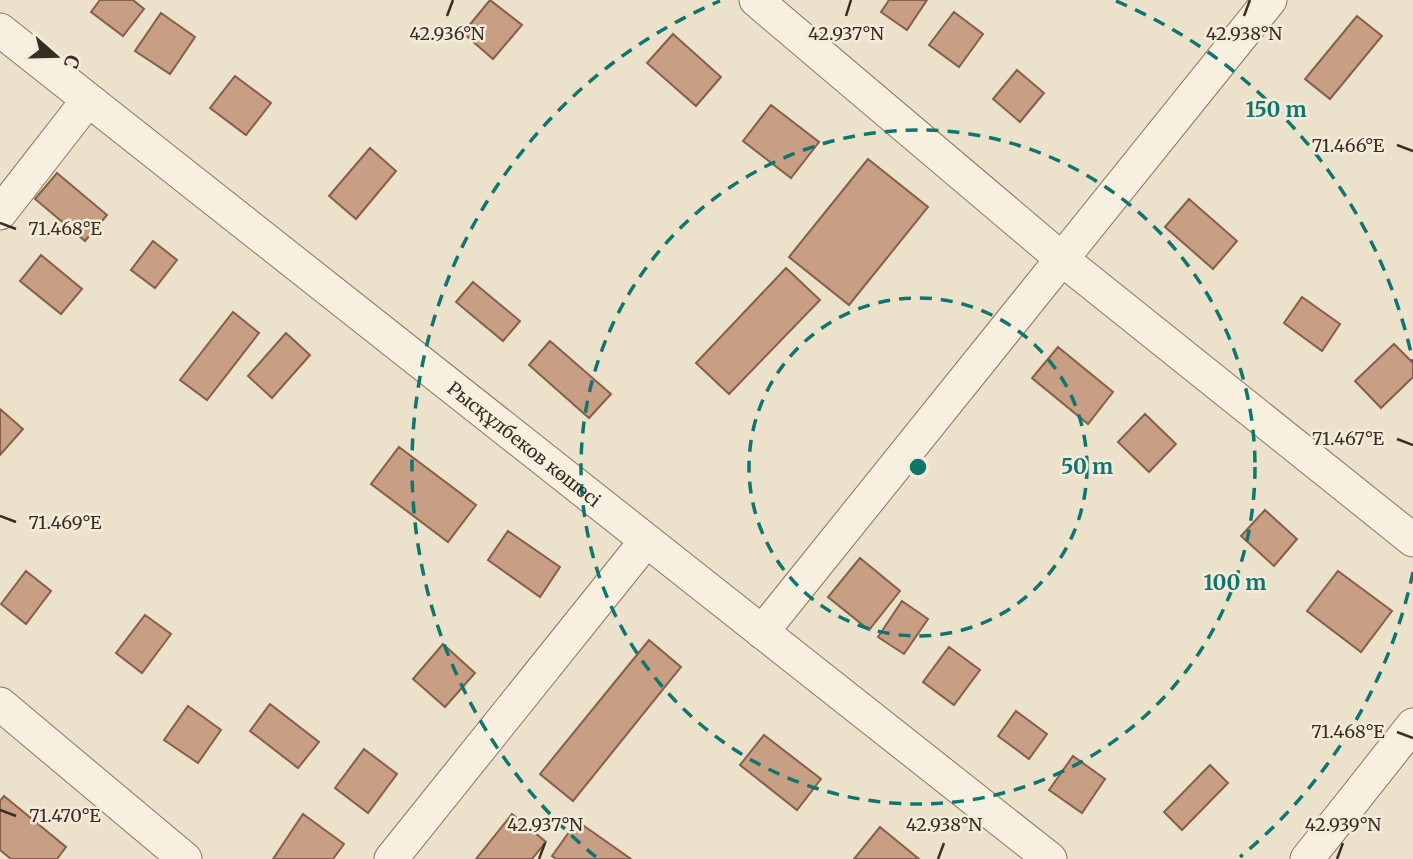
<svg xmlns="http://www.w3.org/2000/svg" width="1413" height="859" viewBox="0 0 1413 859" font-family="Merriweather,serif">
<rect width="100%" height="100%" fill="#ece2cb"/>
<!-- building -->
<path fill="#c89e84" stroke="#865f48" stroke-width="2" d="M100 0H133L144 9 123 36 91 12Z
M490 0 522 25 493 59 463 33Z
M889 0H927L907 30 881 12Z
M954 12 983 34 959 67 929 45Z
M161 13 195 37 170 74 135 51Z
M1357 16 1382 36 1330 99 1305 79Z
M673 34 721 77 696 106 647 63Z
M1017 70 1044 93 1020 122 993 99Z
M235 76 271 103 246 135 210 108Z
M771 105 819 142 791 178 743 141Z
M370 148 396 171 356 219 329 196Z
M868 159 928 207 849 305 789 257Z
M57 173 107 215 85 241 35 199Z
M1189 199 1237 241 1213 269 1165 227Z
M153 241 177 260 155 288 131 270Z
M41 255 82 289 61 314 20 281Z
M786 268 820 300 729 394 696 363Z
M473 282 520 321 503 341 456 302Z
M1302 297 1340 324 1322 351 1284 323Z
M233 312 259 333 207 400 180 380Z
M286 333 310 355 272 398 248 376Z
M550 341 611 394 589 418 529 365Z
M1394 344 1413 363V377L1381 408 1355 381Z
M1058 347 1113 392 1088 424 1032 378Z
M0 409 23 429 0 455Z
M1145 414 1176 444 1149 472 1118 442Z
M399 447 476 505 448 542 371 484Z
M1265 510 1297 539 1274 566 1241 536Z
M508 531 560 567 540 597 488 560Z
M860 558 900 591 869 630 828 597Z
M26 571 51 591 26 624 1 604Z
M1338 571 1392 611 1361 652 1307 611Z
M902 601 928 619 904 654 878 637Z
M145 615 171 634 142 673 116 653Z
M649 640 681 667 573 801 540 774Z
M443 644 475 673 445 707 413 679Z
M949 647 980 670 954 705 923 682Z
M270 704 319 742 298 768 250 731Z
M188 706 221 730 198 763 164 740Z
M1016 711 1047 734 1029 759 998 736Z
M764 735 821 779 797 810 740 765Z
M364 749 397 774 368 813 335 788Z
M1073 756 1105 779 1082 813 1049 790Z
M1210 765 1228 783 1182 830 1164 812Z
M4 796 66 847 57 859H11L0 850V801Z
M303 814 344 844 333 859H273Z
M512 814 546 842 532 859H476Z
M577 821 631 859H556L552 856Z
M880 827 919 859H854Z"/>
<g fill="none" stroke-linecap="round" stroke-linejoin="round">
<defs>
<g id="minor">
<path d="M756 0 1062 259 1413 540"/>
<path id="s1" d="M0 30 1050 859"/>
<path d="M0 213 88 100"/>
<path d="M762 632 1270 0"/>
<path d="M0 704 185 859"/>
<path d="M391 859 646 541"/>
<path d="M1307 859 1413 725"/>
</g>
</defs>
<!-- minor casing -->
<use href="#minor" stroke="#897560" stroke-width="35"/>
<!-- minor -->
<use href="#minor" stroke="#f7efdf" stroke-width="33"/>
</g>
<!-- ticks -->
<path fill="none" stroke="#3a2d22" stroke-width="2.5" d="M447 16 453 0M846 16 851 0M1244 16 1250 0M1397 145 1413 151M0 223 16 229M1397 439 1413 445M0 516 16 522M1397 732 1413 738M0 810 16 816M539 859 545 843M938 859 944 843M1337 859 1343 843"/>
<!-- distance rings -->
<g fill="none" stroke="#0f766e" stroke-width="3.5" stroke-dasharray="12 9">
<circle cx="918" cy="467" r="169"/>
<circle cx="918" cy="467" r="337"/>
<path d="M1413 572A506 506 0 0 1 1240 857M596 857A506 506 0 0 1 720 1M1116 1A506 506 0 0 1 1413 362"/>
</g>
<g text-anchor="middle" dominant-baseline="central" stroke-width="5" stroke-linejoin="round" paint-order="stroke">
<!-- street labels -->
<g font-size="18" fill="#3a2d22" stroke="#f4ecdb">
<text stroke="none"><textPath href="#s1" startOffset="668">Рысқұлбеков көшесі</textPath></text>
</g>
</g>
<g font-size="18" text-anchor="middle" fill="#3a2d22" stroke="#f4ecdb" stroke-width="5" stroke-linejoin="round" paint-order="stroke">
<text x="447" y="40">42.936°N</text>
<text x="846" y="40">42.937°N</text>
<text x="1244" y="40">42.938°N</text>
<text x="1348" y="152">71.466°E</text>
<text x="65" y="235">71.468°E</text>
<text x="1348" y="445">71.467°E</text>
<text x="65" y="529">71.469°E</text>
<text x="1348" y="738">71.468°E</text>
<text x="65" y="822">71.470°E</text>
<text x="545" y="831">42.937°N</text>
<text x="944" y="831">42.938°N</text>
<text x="1343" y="831">42.939°N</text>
</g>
<circle cx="918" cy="467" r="10" fill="#0f766e" stroke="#f4ecdb" stroke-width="3.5"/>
<g font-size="21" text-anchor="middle" font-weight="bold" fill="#0f766e" stroke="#f4ecdb" stroke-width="5" stroke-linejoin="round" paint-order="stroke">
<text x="1276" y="117">150 m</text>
<text x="1087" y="474">50 m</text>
<text x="1235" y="590">100 m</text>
</g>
<!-- north arrow -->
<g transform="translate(56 56) rotate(110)" stroke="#f4ecdb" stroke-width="5" paint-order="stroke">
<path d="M0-5L12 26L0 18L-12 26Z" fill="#3a2d22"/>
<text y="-10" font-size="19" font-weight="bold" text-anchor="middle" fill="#3a2d22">С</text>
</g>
</svg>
